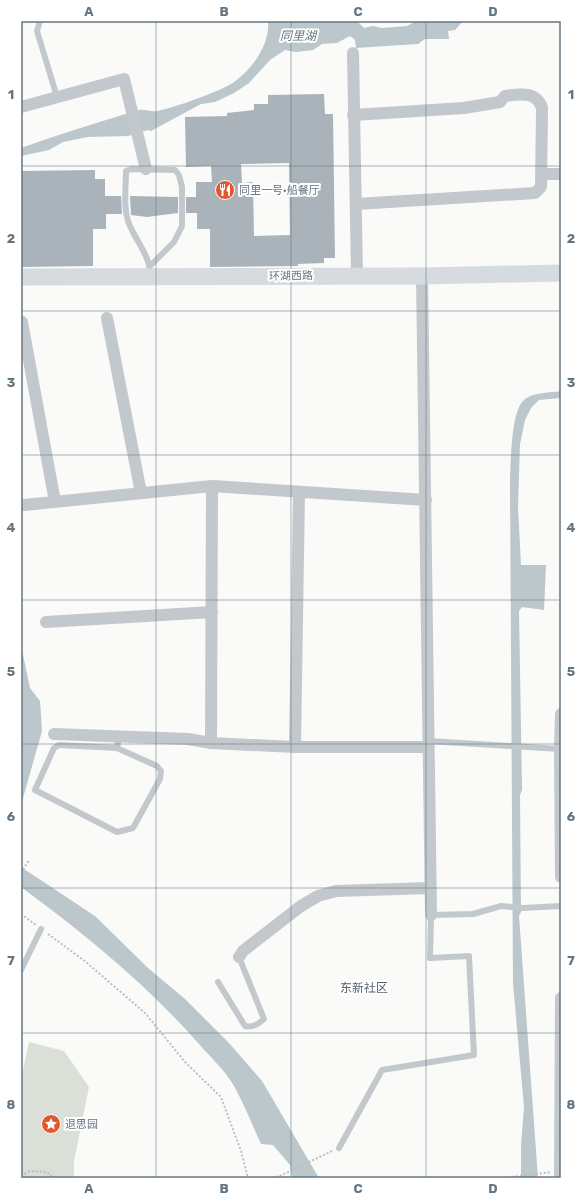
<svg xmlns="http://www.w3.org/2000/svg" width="582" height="1199" viewBox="0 0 582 1199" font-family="Rubik,'Noto Sans SC',sans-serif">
<rect width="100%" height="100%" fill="#fafaf8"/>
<!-- green -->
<path fill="#dadfd7" d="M29 1042 64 1051 89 1087 74 1161V1178H21V1079Z"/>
<!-- water -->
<path fill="#bbc7cb" d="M268 21H357L364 28 373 26 382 28 407 26 416 21H463L455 30 448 31 449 39H425L418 44 356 48 355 40 350 36 337 43 322 44 313 50 296 52 285 50 270 60 249 83 234 93 215 102 201 104 151 131 148 130 128 136 88 137 63 142 49 150 21 156V148C60 134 99 122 139 110 145 109 151 112 157 111 173 108 222 91 234 82 253 68 270 45 268 21Z
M561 391V398L539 400 531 408 525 420 520 444 518 507 521 565H546L544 610 522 607 519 611 522 790 520 795 521 912 519 916 538 1178H521V1145L524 1107 513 983 510 483C511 465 510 410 525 399 535 392 549 393 561 391Z
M21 645 30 688 40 701 42 731 21 805Z
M21 867 95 916 148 968 185 999 229 1043 262 1081 319 1178H292L290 1165 273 1145 261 1144C252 1124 244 1104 234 1086 225 1070 210 1057 199 1044 146 984 85 934 21 887Z"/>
<!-- building -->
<path fill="#aab3b9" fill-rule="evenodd" d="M324 94 325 114H333L335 258H324V263L298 264V266L210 267V229H197V213H186V197H196V182H212L211 166 186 167 185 117 227 116V113L254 110V104H268V95ZM289 163 290 235 254 236 253 182 242 183 241 164Z
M95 170V179H105V196H121L122 214H106V229H93V266L21 267V171Z
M130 196 178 197V213L147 217 131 215Z"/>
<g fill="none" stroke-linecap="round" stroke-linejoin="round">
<!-- path -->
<path stroke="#bbbfc2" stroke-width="2" stroke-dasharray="2 2" stroke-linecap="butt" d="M21 873 29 860
M21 914 36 925
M48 934 86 962 145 1013 185 1062 221 1097 241 1151 248 1178
M21 1176 30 1171 47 1172 53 1178
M272 1178 282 1175 332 1151
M504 1178 551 1172"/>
<!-- lane -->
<path stroke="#c3c8cc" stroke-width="6" d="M40 21 37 31 57 97
M150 275C151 256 134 239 128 221 123 205 126 188 126 171L131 169 175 170 179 175 182 187V226L174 242 150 266
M428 741 560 749
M117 748 157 766 161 771 160 779 133 828 117 832 35 790 54 748 59 745 117 748 119 736
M21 970 41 929
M218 982 245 1026C253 1028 258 1024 264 1019L239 957
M339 1148 382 1070 474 1055 469 956 430 958 431 915 473 914 501 906 523 908 561 906"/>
<!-- street -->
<path stroke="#c3c8cc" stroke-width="12" d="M353 53 357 275
M21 107 124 79 146 169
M353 115 464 108 500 102 505 96C519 94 537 91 542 108L541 187 535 193 356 204
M542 174H561
M422 276 431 915
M107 318 141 493
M22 322 55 502
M24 505 212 486 426 500
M46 622 212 612
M561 714 560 749 561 877
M54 734 188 739 211 743 295 747H429
M211 743 212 486
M295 747 299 492
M239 957 243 951 301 906 318 896 336 891 431 888
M560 1178 561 998"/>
<!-- secondary -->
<path stroke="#d6dbdf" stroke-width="17" d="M21 277 422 276 561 273"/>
</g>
<!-- grid -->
<path fill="none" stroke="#657683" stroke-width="1" stroke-opacity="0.55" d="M156 21V1178M291 21V1178M426 21V1178M21 166H561M21 311H561M21 455H561M21 600H561M21 744H561M21 888H561M21 1033H561"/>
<!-- icons -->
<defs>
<symbol id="restaurant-disc" viewBox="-11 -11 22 22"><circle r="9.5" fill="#e4572e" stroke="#fff"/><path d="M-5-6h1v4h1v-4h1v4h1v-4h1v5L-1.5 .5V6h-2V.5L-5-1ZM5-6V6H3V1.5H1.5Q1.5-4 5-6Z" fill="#fff"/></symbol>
<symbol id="sight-disc" viewBox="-11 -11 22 22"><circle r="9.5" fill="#e4572e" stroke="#fff"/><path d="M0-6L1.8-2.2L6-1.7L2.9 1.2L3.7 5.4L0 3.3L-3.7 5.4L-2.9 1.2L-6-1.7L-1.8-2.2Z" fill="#fff"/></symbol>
</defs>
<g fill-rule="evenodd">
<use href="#restaurant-disc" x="214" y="179" width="22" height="22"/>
<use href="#sight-disc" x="40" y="1113" width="22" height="22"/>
</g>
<g text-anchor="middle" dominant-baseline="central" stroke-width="4" stroke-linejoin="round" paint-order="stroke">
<!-- poi labels -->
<g font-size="11" fill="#657683" stroke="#fff" text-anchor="start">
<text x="239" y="190">同里一号·船餐厅</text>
<text x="65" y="1124">退思园</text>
</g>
<!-- street labels -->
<g font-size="11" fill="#657683" stroke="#fff">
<text transform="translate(291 276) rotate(-1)">环湖西路</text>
</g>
<!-- water labels -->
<g font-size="12" font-style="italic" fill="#60757c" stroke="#fff">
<text x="298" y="36">同里湖</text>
</g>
<!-- neighbourhood labels -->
<g font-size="12" fill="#57646e" stroke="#fff">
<text x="364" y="988">东新社区</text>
</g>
</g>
<!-- border -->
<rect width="582" height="1199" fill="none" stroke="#ffffff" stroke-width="44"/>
<rect x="22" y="22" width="538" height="1155" fill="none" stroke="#657683" stroke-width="1.5"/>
<g font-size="13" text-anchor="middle" font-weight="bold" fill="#657683">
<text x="89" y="16">A</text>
<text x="224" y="16">B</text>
<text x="358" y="16">C</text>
<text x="493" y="16">D</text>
<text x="11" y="99">1</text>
<text x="571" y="99">1</text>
<text x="11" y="243">2</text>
<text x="571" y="243">2</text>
<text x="11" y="387">3</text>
<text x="571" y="387">3</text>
<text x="11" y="532">4</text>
<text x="571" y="532">4</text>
<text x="11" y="676">5</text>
<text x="571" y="676">5</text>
<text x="11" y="821">6</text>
<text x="571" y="821">6</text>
<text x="11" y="965">7</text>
<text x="571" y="965">7</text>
<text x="11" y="1109">8</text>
<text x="571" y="1109">8</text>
<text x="89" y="1193">A</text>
<text x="224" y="1193">B</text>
<text x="358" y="1193">C</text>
<text x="493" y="1193">D</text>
</g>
</svg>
